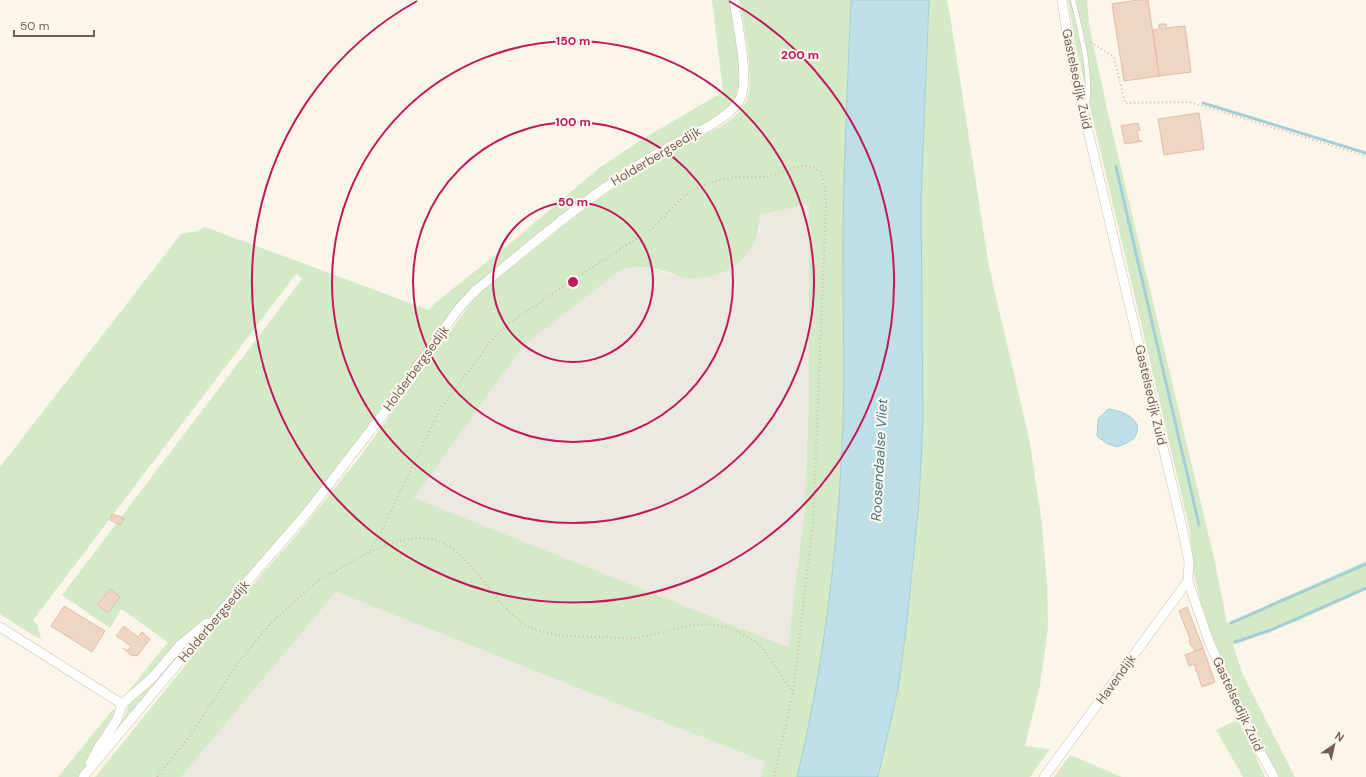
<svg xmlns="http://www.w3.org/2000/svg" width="1366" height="777" viewBox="0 0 1366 777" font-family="'DM Sans',sans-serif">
<rect width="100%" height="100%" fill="#fcf5e9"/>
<!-- industrial -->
<path fill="#ede8e2" d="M809 204V400L804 515 788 647 413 498 523 346 622 269 633 267 648 268 687 278H703L739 263 746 256 760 230V215Z
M336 592 765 762 761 777H181Z"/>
<!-- green -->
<path fill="#d4eac7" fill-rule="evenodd" d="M712 0H732L743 86 727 113 680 137 486 279 328 482 214 614 195 629 139 686 127 693 168 642 121 609 110 628 62 595 302 279 296 274 33 620 38 626 41 640 0 614V467L181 234 197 231 205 227 429 310 435 303 513 241 599 168 641 140 723 92Z
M740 0H851C848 76 844 152 843 227 842 291 845 356 843 420 840 539 825 661 797 777H761L765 762 336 592 181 777H95L221 621 299 532 359 458 470 304 482 291C547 240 611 182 685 144 706 133 735 124 746 102 756 83 743 23 740 0ZM809 204V400L804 515 788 647 414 498 523 346 622 269C637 266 653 267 668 272 674 274 682 278 688 278 728 281 760 255 760 215Z
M929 0H947L950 15 989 267 1029 438 1041 516 1047 582 1048 627 1040 686 1025 746 1050 749 1030 777H878L898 689 906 631 919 502 923 420 921 201Z
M1068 0H1087L1089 25 1108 113 1214 558 1227 623 1366 561V590L1298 621 1233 645 1243 675 1295 777H1277L1230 685 1205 618 1195 579 1189 527 1075 43Z
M199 633 117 731 126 714 129 702 136 697Z
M114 708 115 713 97 741 83 777H58Z
M1239 719 1265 777H1243L1216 730Z
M1070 755 1122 777H1054Z"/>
<!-- water -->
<path fill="#bedfe5" stroke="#a4ced7" d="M851 0H929L921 201 923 420 919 502 906 631 898 689 878 777H797C825 661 839 539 843 420 845 356 842 291 843 227 844 152 848 76 851 0Z
M1108 409C1119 410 1144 418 1136 435 1133 442 1123 444 1117 447L1106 443 1097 436 1098 419Z"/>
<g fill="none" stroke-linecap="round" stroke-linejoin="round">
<!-- stream -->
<path stroke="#a4ced7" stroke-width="3" d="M1203 103 1366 153
M1116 167 1199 525
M1231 623 1366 564
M1235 642 1271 630 1366 588"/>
</g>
<!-- building -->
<path fill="#f0d5c2" stroke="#e3bda2" d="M1138 0H1148L1159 76 1124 81 1112 4Z
M1159 24H1166V28L1185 26 1191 72 1159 76 1153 30 1159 29Z
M1199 113 1204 149 1164 155 1158 119Z
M1138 123 1140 130 1137 131 1139 141H1142L1125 144 1121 126Z
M112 514 124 518 121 525 110 520Z
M110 589 120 597 108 613 97 605Z
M64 606 105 631 92 652 51 626Z
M1187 607 1203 648 1195 651 1193 647 1191 646 1189 641 1190 639 1179 611Z
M124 626 138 637 142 632 150 639 137 656 131 655 123 648 127 651 131 646 116 636Z
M1203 648 1215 682 1202 687 1194 664 1189 666 1185 655Z"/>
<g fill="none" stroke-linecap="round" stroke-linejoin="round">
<defs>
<path id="service" d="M1073 0C1081 34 1093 78 1086 113"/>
<path id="minor" d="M1062 0 1071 59 1179 514 1189 561 1188 581 1210 644 1258 748 1274 777
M0 627 122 704
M90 763 100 745 117 720 122 704 153 677 180 645 207 623
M83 777 218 615 306 514 384 413 459 308 475 291C535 242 593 191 660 152 681 140 730 120 740 99 750 81 737 22 734 0
M1044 777 1188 581"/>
</defs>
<!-- service casing -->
<use href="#service" stroke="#cebdaf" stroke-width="5.5"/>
<!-- minor casing -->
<use href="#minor" stroke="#cebdaf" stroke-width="10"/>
<!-- path -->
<path stroke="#d6b9a4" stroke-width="2" stroke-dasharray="1 3" stroke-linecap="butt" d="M1091 42 1114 57 1125 103 1189 102 1366 156
M370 552C385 546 402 538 419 538 475 537 490 619 543 632 564 637 587 637 609 637 618 638 627 639 636 638 674 632 704 613 742 634 746 637 753 639 757 643 769 654 782 678 793 692
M157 777 192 733 240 660 271 623 316 582 369 552 383 528 439 411 495 336 511 322 577 277 641 236 654 227 683 197 697 188 715 181 735 177H767L799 166H807L815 168 821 173 825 187 826 206 813 524 793 692 774 777"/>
<!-- service -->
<use href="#service" stroke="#fff" stroke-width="4.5"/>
<!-- minor -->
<use href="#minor" stroke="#fff" stroke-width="9"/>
</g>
<!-- distance rings -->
<g fill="none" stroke="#c2185b" stroke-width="2">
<circle cx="573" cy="282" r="80"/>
<circle cx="573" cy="282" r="160"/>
<circle cx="573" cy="282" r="241"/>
<path d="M729 1A321 321 0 1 1 417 1"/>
</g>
<g text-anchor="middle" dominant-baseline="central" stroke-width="4" stroke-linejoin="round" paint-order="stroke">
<!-- street labels -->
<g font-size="13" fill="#765d4d" stroke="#fef9f0">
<text transform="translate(1077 79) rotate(78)">Gastelsedijk Zuid</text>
<text transform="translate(656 156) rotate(-31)">Holderbergsedijk</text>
<text transform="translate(416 368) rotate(-54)">Holderbergsedijk</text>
<text transform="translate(1151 395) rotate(77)">Gastelsedijk Zuid</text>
<text transform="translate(214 621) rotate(-50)">Holderbergsedijk</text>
<text transform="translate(1116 679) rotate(-54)">Havendijk</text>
<text transform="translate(1238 704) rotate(65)">Gastelsedijk Zuid</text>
</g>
<!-- water labels -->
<g font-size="14" font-style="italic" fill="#447581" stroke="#fef9f0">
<text transform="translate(879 460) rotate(-87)">Roosendaalse Vliet</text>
</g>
</g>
<circle cx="573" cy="282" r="6" fill="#c2185b" stroke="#fef9f0" stroke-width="2"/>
<g font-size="12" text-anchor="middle" font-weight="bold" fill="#c2185b" stroke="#fef9f0" stroke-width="4" stroke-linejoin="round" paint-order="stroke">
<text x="573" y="45">150 m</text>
<text x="800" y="59">200 m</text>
<text x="573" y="126">100 m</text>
<text x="573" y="206">50 m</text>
</g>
<!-- north arrow -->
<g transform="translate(1334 745) rotate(34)" stroke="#fef9f0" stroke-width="3" paint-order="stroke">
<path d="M0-3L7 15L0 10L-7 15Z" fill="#765d4d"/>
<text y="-6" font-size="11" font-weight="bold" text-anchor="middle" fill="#765d4d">N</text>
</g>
<!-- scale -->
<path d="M14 30v6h80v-6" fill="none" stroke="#765d4d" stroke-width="2"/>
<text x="20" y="30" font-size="12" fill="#765d4d" stroke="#fef9f0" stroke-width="3" paint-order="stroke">50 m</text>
</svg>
